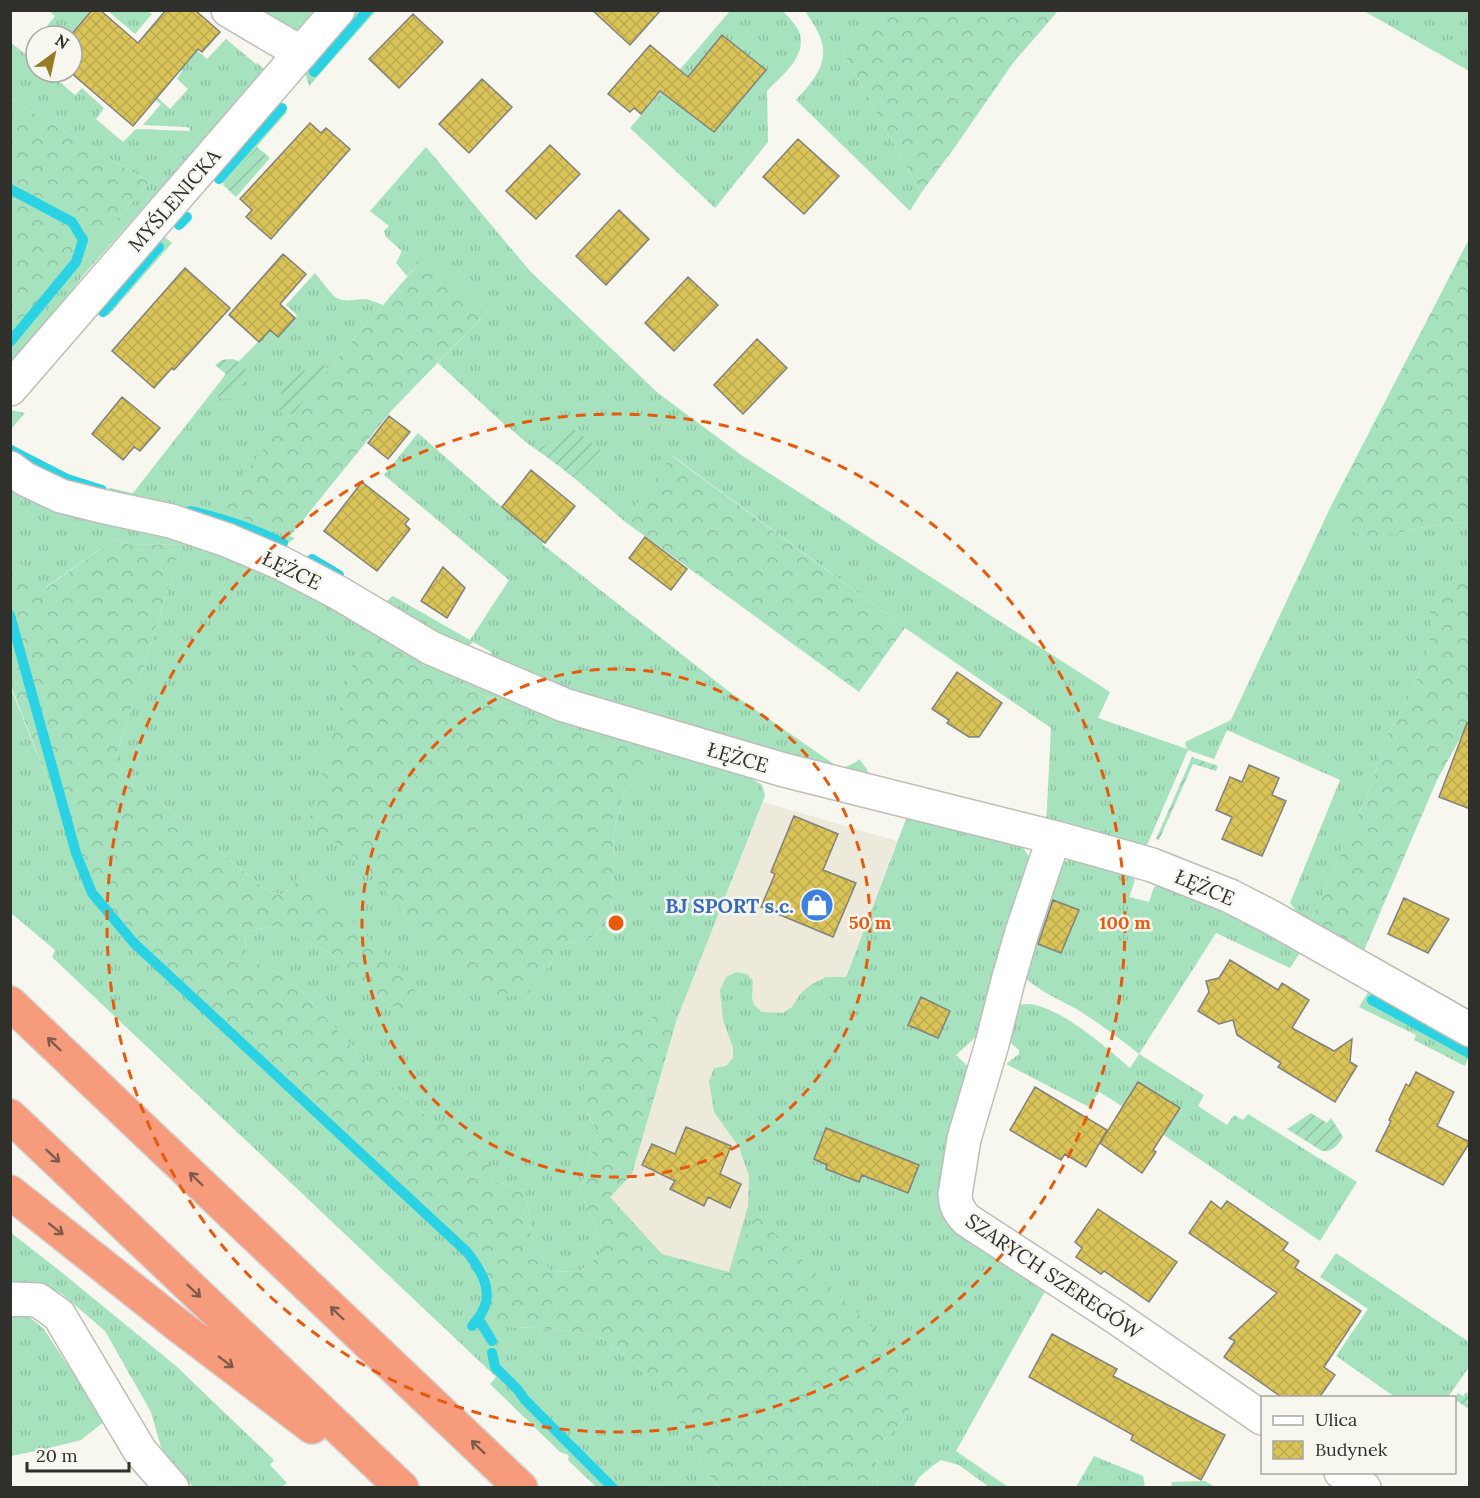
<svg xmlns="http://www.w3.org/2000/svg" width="1480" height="1498" viewBox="0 0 1480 1498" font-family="Lora,serif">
<defs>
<pattern id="grass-tufts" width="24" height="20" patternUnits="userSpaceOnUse" patternTransform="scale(1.5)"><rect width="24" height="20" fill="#a6e2bd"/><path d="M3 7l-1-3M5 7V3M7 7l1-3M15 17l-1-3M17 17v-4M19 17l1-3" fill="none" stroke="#8fc2a3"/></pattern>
<pattern id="forest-crowns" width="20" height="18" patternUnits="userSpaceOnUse" patternTransform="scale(1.5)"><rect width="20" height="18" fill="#a6e2bd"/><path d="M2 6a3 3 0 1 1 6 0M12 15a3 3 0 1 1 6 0" fill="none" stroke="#8fc2a3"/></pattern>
<pattern id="garden-furrows" width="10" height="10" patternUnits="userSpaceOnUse" patternTransform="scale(1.5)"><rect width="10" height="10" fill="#a6e2bd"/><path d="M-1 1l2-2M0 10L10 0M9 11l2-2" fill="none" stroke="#8fc2a3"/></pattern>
<pattern id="building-cross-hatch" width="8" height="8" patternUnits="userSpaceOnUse" patternTransform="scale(1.5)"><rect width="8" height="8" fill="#dac45a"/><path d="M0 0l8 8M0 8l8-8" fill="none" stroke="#bba94e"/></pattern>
</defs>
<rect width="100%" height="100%" fill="#f7f6ef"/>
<!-- built -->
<path fill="#edeadc" d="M763 802 897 841 755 1215 729 1272 662 1254 609 1197 632 1174 677 1019Z"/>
<!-- grass -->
<path fill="url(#grass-tufts)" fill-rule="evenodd" d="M49 11H90L69 36H39L55 16Z
M108 11H148L152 14 135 34Z
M257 11H318L302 29 291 31Z
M356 11H376L309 86 305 73Z
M730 11H783C788 17 798 26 800 34 806 58 781 76 767 91L768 142 715 208 630 128Z
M805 11H879L842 50 921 193 910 211 796 100C808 87 825 69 823 50 823 36 812 22 805 11Z
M1364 11H1469V71Z
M159 19 207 59 226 39 256 64 257 63 265 70 81 278 65 300 11 363V346L149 182 11 99 10 42 25 54 36 40V72H48L75 95 82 88 104 108 96 119 123 142 136 129 190 131V128L186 127 143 125 161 104 155 100 157 97 170 109 188 89 177 79 182 71 143 38Z
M276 103 287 112 224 184 215 175Z
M426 147 530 271 658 393 744 457 1110 692 1098 718 1187 749 1185 742 1231 720 1330 508 1336 522 1394 534 1428 526 1469 522V571L1450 583 1430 604V645L1411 695 1383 742 1374 779 1308 926 1290 903 1340 780 1227 730 1214 759 1188 750 1144 852 1046 826 1051 728 905 628 673 456 624 521C595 496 566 469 534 448 523 441 515 431 505 425L438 363 488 311 425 257 407 276 396 263 402 251 386 237 384 231 389 226 370 211Z
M162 235 172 243 108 316 97 307Z
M315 273C321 280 327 289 333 295 342 304 354 299 365 299 372 300 377 303 383 305L341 354 217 508 295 538 284 546 271 550 108 491 109 488 133 493 212 392 217 397 246 381 243 365 239 361 270 330 278 337 295 318 297 315 286 305Z
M11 410 25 413 11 429 10 410Z
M418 433 502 507 543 542 542 544 727 690 841 769 856 762 859 759 867 769 869 777 867 780 487 665 491 652 473 642 461 652 385 605 389 599 393 596 470 640 509 580 384 475Z
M11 444 69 475 103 486 102 493 71 486 11 455Z
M10 483 165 528 749 777 762 785 765 796 677 1019 668 1006 582 1103 598 1133 580 1191 593 1221 603 1252 579 1272 549 1271 532 1236 525 1191 492 1180 486 1154 434 1123 377 1073 290 979 246 957 245 932 273 926 332 954 366 986 402 1013 303 873 283 895 266 890 114 763 182 544 130 545 114 539 45 588 11 555ZM461 684 517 712 658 766 625 790 614 830 611 921 591 938 559 946 548 968 373 876 348 851 308 823Z
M10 686 48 781 97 892 138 939 484 1267 506 1327 540 1328 584 1333 604 1339 633 1362 662 1393 713 1481 721 1487H596L568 1460 569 1456 566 1454 560 1452 490 1384 496 1377 52 957 55 950 11 913Z
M909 811 1016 842 1024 849 1032 861 977 1036 956 1055 975 1073 947 1191 1049 1284 956 1451 1008 1487H989L959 1465 941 1460C930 1468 918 1475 914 1487H878L876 1462 884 1440 907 1416 755 1216 729 1272 748 1206 749 1176 739 1147 714 1112 709 1081 714 1068 726 1066 733 1058V1048L723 1020 720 990 726 977 737 972 747 974 753 981 752 998 754 1005 762 1012 783 1013 792 1007 801 993 812 984 826 977H846Z
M1072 859 1129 871 1135 880 1129 897 1149 902 1154 887 1164 882 1303 948 1290 968 1216 933 1139 1054 1204 1095 1198 1106 1227 1125 1234 1115 1243 1120 1248 1114 1357 1182 1320 1241 1111 1099 1099 1092 1089 1107 1006 1064 1019 1054V1050L1006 1039 1009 1007C1015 1006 1022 1004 1028 1004 1058 1005 1107 1048 1130 1068L1139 1054C1121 1039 1097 1022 1078 1010 1060 1000 1041 992 1025 978L1057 868 1063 862Z
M1369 991 1469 1044V1056L1465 1066 1414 1040 1416 1035 1359 1007Z
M10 1232 60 1271 176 1366 274 1460 270 1465 287 1483 282 1487H193L164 1458 151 1412 105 1331 61 1293 30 1282 11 1283Z
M1336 1253 1469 1342V1367L1448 1397H1395L1336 1356 1368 1309 1320 1277Z
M23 1312 43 1328 105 1421 81 1440 41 1450 11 1456V1313Z
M1094 1456 1143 1476 1145 1487H1076Z
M1205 1481 1215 1487H1171L1172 1482Z"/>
<!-- forest -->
<path fill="url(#forest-crowns)" d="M879 11H1058L1013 63 957 144 921 193 842 50Z
M11 99 149 182 11 346Z
M1469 239V522L1428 526 1394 534 1364 538 1336 522 1330 508Z
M425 256 488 311 392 410 290 536 216 508 341 354Z
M672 456 905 628 859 692 624 521Z
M114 539 130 545 182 544 114 763 266 890 283 895 303 873 409 977 423 1009 402 1013 366 986 332 954 273 926 245 932 246 957 290 979 377 1073 434 1123 461 1122 487 1154 492 1180 525 1191 532 1236 549 1271 579 1272 603 1252 593 1221 580 1191 598 1133 582 1103 586 1069 636 1029 668 1006 677 1019 632 1174 610 1197 662 1254 729 1272 755 1215 917 1370 907 1416 884 1440 876 1462 878 1487H721L713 1481 662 1393 633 1362 604 1339 584 1333 540 1328 506 1327 487 1315 492 1292 484 1267 138 939 97 892 48 781 11 686V555L46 588Z
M1469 571V722L1437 780 1362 955 1308 926 1374 779 1383 742 1411 695 1430 645V604L1450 583Z
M363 627 461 684 517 712 650 751 659 766 625 790 614 830 611 921 591 938 559 946 548 968 527 995 501 997 469 981 413 925 373 876 348 851 308 824Z"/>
<!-- garden -->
<path fill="url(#garden-furrows)" d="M257 147 270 158 236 197 223 185Z
M230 359C239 359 250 368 247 378 245 383 244 381 241 385 238 387 237 390 235 393 228 403 219 400 212 392L226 374 215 365 222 360Z
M313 363 322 364 329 369 293 414H283L278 408C284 385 280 374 308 370Z
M571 427 601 450 573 477 538 450Z
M1192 757 1218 766 1216 771 1193 764 1159 840 1156 839Z
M1311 1113 1327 1123 1331 1118 1343 1137C1338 1145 1333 1152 1322 1151L1287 1129Z
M1466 1392 1469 1394V1397L1467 1402 1469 1404V1409L1457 1401 1455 1405V1399L1458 1393 1463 1396Z"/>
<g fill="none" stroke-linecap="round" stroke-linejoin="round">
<!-- stream -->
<path stroke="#2ad2e3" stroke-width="10" d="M314 72 368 10
M219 179 282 108
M10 189 72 222 83 240 76 262 10 342
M179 225 187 217
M103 312 159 247
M10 450 67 479 102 490
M190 511C222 518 254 529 283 543
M312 559 339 575
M10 615 76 853 92 893 134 943 467 1252C480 1269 494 1290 483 1310 481 1316 476 1321 472 1326
M1372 1000 1469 1053
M478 1318 492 1341
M492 1353 495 1367 518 1390 525 1400 613 1488"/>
</g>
<!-- building -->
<path fill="url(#building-cross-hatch)" stroke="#82817b" stroke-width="1.5" d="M92 10H100L138 43 166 10H195L220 32 202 52 198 49 133 126 70 72H72V36H70Z
M592 10H661L630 45Z
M413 14 443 42 399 88 369 59Z
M722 35 766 70 714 132 660 91 641 114 634 108 630 112 608 94 650 45 688 77Z
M482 79 512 107 469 153 439 124Z
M310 123 321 133 326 128 350 149 271 239 246 217 252 210 240 199Z
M798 139 839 176 804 214 763 177Z
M550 145 580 174 536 219 506 191Z
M619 210 649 239 606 285 576 256Z
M283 254 306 274 280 304 295 318 278 337 270 330 259 342 229 315Z
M185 268 230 308 174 370 172 368 154 388 112 351Z
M688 277 718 305 674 351 645 323Z
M757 339 787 368 743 414 714 385Z
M122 397 160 428 140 451 134 447 123 460 92 434Z
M389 416 410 432 388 459 368 443Z
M531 470 575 506 545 543 502 507Z
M362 482 409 519 405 524 410 529 377 571 324 531Z
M645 537 687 569 671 590 629 558Z
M443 567 465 588 447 618 421 601Z
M957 672 1002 703 979 737H969L947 723 949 720 932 709Z
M1467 723 1470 724V809L1439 797Z
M1249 765 1279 778 1272 795 1286 801 1262 856 1222 839 1232 817 1216 810 1230 777 1242 782Z
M794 816 838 834 823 870 856 883 833 937 761 907 775 874 771 872Z
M1404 898 1449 919 1428 953 1388 934Z
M1053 900 1079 910 1061 953 1038 944Z
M1230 960 1278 990 1282 983 1309 1000 1292 1028 1334 1051 1352 1039 1350 1062 1357 1066 1335 1102 1278 1067 1281 1063 1237 1035 1233 1020 1219 1024 1198 1011 1209 992 1206 981 1219 978Z
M921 997 950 1011 938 1038 908 1025Z
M1416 1072 1454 1092 1437 1126 1470 1142 1443 1185 1376 1151 1391 1121 1389 1120 1406 1084 1409 1086Z
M1138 1082 1180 1108 1153 1150 1156 1152 1142 1173 1100 1143Z
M1035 1087 1107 1130 1086 1167 1065 1154 1061 1160 1010 1130Z
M686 1127 731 1146 720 1174 741 1184 730 1208 708 1197 704 1206 670 1189 675 1181 642 1165 652 1144 675 1154Z
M826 1128 919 1165 908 1193 862 1175 859 1182 826 1169 827 1165 814 1159Z
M1211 1201 1221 1209 1227 1201 1288 1243 1283 1250 1299 1261 1295 1268 1361 1311 1324 1367 1335 1375 1319 1398H1283L1224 1357 1235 1341 1229 1338 1277 1293 1189 1233Z
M1098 1209 1177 1262 1149 1302 1104 1271 1101 1274 1076 1257 1082 1248 1075 1242Z
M1052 1334 1117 1369 1113 1376 1225 1435 1201 1480 1131 1440 1133 1435 1029 1377Z"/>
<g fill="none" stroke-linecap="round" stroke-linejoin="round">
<defs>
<path id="minor" d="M228 10 301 53
M10 389 338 10
M10 468 25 479 61 496 101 506 171 521 227 540 281 563 337 592 431 648 564 705 784 770 1056 838 1152 865 1230 896 1269 916 1470 1030
M1056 838 1049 852 1022 932 1008 981 992 1044 964 1139 955 1195C956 1206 959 1212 967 1220L1117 1318 1262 1418
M10 1300 14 1299 38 1300 59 1315 140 1451 172 1488
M1341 1472 1364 1488"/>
<path id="highway" d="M10 1003 521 1488
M10 1116 402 1488
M10 1192 179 1326 312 1427"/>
</defs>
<!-- minor casing -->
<use href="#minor" stroke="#bfbdb7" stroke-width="36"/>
<!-- highway casing -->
<use href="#highway" stroke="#d5d5d5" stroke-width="36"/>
<!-- minor -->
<use href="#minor" stroke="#fff" stroke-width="33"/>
<!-- highway -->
<use href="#highway" stroke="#f69c7d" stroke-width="33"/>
</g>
<!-- one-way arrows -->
<defs><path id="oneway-shaft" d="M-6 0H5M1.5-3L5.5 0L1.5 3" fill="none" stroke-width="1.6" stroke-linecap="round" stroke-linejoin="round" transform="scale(1.5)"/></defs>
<g stroke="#7f5b4c">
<use href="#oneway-shaft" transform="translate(54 1044) rotate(-136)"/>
<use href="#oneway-shaft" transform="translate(53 1156) rotate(43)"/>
<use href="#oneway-shaft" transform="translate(196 1179) rotate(-136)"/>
<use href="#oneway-shaft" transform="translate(56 1229) rotate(38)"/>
<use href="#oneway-shaft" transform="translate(194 1291) rotate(43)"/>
<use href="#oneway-shaft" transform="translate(337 1313) rotate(-136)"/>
<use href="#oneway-shaft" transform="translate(226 1362) rotate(37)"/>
<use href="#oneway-shaft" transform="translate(478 1447) rotate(-136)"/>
</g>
<!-- distance rings -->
<g fill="none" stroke="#e8590c" stroke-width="3" stroke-dasharray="10 8">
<circle cx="616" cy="923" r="254"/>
<circle cx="616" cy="923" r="509"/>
</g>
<!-- icons -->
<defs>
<symbol id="shop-disc" viewBox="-11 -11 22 22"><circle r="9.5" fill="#3f7fe0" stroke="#f7f6ef"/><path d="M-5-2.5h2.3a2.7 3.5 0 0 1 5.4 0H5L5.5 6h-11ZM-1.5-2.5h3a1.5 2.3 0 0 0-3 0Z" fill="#fff"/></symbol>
</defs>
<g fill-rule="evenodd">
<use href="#shop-disc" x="798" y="886" width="38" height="38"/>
</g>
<g text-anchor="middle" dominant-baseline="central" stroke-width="5" stroke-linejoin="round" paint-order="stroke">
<!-- street labels -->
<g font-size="20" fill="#2f2f2c" stroke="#f7f6ef">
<text transform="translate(174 200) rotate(-49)">MYŚLENICKA</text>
<text transform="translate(292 570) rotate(26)">ŁĘŻCE</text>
<text transform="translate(738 757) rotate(16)">ŁĘŻCE</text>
<text transform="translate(1205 887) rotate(23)">ŁĘŻCE</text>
<text transform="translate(1054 1276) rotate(34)">SZARYCH SZEREGÓW</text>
</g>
<!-- shop labels -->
<g font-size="20" font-weight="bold" fill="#366cbe" stroke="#f7f6ef" text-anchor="end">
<text x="794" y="905">BJ SPORT s.c.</text>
</g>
</g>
<circle cx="616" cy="923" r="9" fill="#e8590c" stroke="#f7f6ef" stroke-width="3"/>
<g font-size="18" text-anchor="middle" font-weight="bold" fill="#e8590c" stroke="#f7f6ef" stroke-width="5" stroke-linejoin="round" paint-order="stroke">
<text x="870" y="929">50 m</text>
<text x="1125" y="929">100 m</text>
</g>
<!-- border -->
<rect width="1480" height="1498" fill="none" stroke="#2f2f2c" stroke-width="24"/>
<!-- legend -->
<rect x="1261" y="1396" width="195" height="78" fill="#f7f6ef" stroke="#a7a6a1" stroke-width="1.5"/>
<rect x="1273" y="1416" width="30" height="9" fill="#ffffff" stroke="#a7a6a1" stroke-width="1.5"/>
<text x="1315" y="1426" font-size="18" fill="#2f2f2c">Ulica</text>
<rect x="1273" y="1441" width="30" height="18" fill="url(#building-cross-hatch)" stroke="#a7a6a1" stroke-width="1.5"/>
<text x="1315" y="1456" font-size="18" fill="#2f2f2c">Budynek</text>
<!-- north arrow -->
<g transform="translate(54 54) rotate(33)"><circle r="28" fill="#f7f6ef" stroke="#a7a6a1" stroke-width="1.5"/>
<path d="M0-4.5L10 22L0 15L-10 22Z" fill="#967d25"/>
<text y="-9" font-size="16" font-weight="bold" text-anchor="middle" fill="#2f2f2c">N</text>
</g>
<!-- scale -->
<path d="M27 1462v9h102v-9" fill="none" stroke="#2f2f2c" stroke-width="3"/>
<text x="36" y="1462" font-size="18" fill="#2f2f2c" stroke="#f7f6ef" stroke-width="4.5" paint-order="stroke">20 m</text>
</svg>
